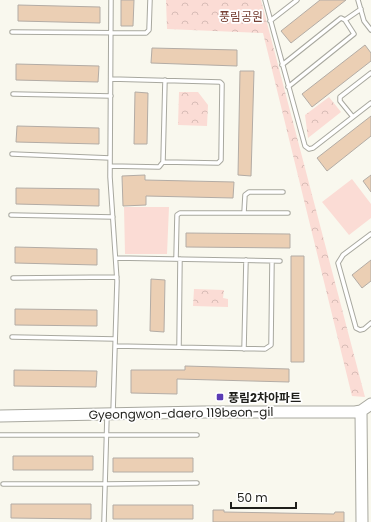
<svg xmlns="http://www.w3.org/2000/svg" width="371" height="522" viewBox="0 0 371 522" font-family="Poppins,'Noto Sans KR',sans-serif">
<defs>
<pattern id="park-crowns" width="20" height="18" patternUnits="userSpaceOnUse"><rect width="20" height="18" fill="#fbdcd5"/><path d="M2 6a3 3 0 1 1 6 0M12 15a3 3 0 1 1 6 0" fill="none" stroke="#d7bcb6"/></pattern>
</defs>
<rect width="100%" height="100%" fill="#f9f8ee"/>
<!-- grass -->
<path fill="#fbdcd5" d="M352 179 371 204V218L349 235 322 202Z
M124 207H169L167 254H125Z"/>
<!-- park -->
<path fill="url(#park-crowns)" d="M166 0H261L365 397 352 396 263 33 167 29Z
M179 92H198L208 105 207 126 178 125Z
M329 97 341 112 308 138 305 115Z
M194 289 224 290 223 298 228 299V307L193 306Z"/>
<!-- building -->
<path fill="#ebcfb4" stroke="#b3aca5" d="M121 0H134L133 26H121Z
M320 0H346L291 43 281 31Z
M18 5 100 7V23L18 21Z
M365 45 371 53V61L312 107 302 94Z
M152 48 237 50V66L151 63Z
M16 64 99 66 98 82 16 80Z
M240 71H254L251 176 238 175Z
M135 92 148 93 147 144H134Z
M371 116V136L327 171 317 158Z
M17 126 99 128V144L16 142Z
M145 175V180L234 182 233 198 146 196V205L123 206 122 176Z
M371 175V192L363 181Z
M16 188 99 189V206L16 204Z
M186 233 290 234V248L186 247Z
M15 247 97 249V265L15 263Z
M291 256H304V362H291Z
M371 260V281L362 288 352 275Z
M151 279 165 280 164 332 150 331Z
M15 309 97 310V326L15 325Z
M185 366 289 369V382L177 379V394L131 393V370H185Z
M14 370 97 371 96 387 14 386Z
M13 456H93V470H13Z
M113 458H193V472H113Z
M11 504H91V519L11 518Z
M113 505H193V519H113Z
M213 510H224V512L334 514 335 512H344V522H213Z"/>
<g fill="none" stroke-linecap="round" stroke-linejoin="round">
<defs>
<path id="lane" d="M111 0 110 177 117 281 113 413
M265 0 305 146 309 149 313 148 371 103
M358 0 364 21 371 30
M270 21 297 0
M12 32 146 33 149 30 150 0
M282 65 341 18 345 20 361 9
M111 79 220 82 222 84 221 160 218 163 163 162
M288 87 354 34 345 20
M13 94 111 96
M353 117 340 101V97L371 73
M12 154 110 158
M110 166 159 167 163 162 165 80
M244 213 245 195 249 192H283
M11 215 113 217
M371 234 343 255 338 263 356 328 360 330 364 329 371 323
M116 258 280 261
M176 259 177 215 180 213H288
M13 278 117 277
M12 337 115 339
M115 346 265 349 271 345 272 261
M179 347 180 259
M244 349 246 260
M0 435H197
M3 484H105L197 483
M104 522 107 416"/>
<path id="secondary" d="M361 411 362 522
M0 416 203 412H355L361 411 371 404"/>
</defs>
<!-- lane casing -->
<use href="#lane" stroke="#a8a89f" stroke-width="5.5"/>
<!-- secondary casing -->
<use href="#secondary" stroke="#a8a89f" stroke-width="13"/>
<!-- lane -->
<use href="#lane" stroke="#fff" stroke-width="3.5"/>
<!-- secondary -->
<use href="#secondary" stroke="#fff" stroke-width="11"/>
</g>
<!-- markers -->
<rect fill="#5b3cb4" stroke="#fff" stroke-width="1.5" x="216" y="393" width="8" height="8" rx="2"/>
<g text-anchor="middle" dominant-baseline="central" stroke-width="3.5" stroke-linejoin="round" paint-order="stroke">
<!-- park labels -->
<g font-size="12" fill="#774135" stroke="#fff">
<text x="241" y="16">풍림공원</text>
</g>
<!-- poi labels -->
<g font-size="12" font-weight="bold" fill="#1f1f1b" stroke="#fff" text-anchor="start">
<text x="228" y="397">풍림2차아파트</text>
</g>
<!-- street labels -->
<g font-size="12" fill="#1f1f1b" stroke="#fff">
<text transform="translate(181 413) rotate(-1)">Gyeongwon-daero 119beon-gil</text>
</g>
</g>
<!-- scale -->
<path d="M231 502v6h65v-6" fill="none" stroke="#1f1f1b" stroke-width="2"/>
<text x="237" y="502" font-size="12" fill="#1f1f1b" stroke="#ffffff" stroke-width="3" paint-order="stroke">50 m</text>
</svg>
